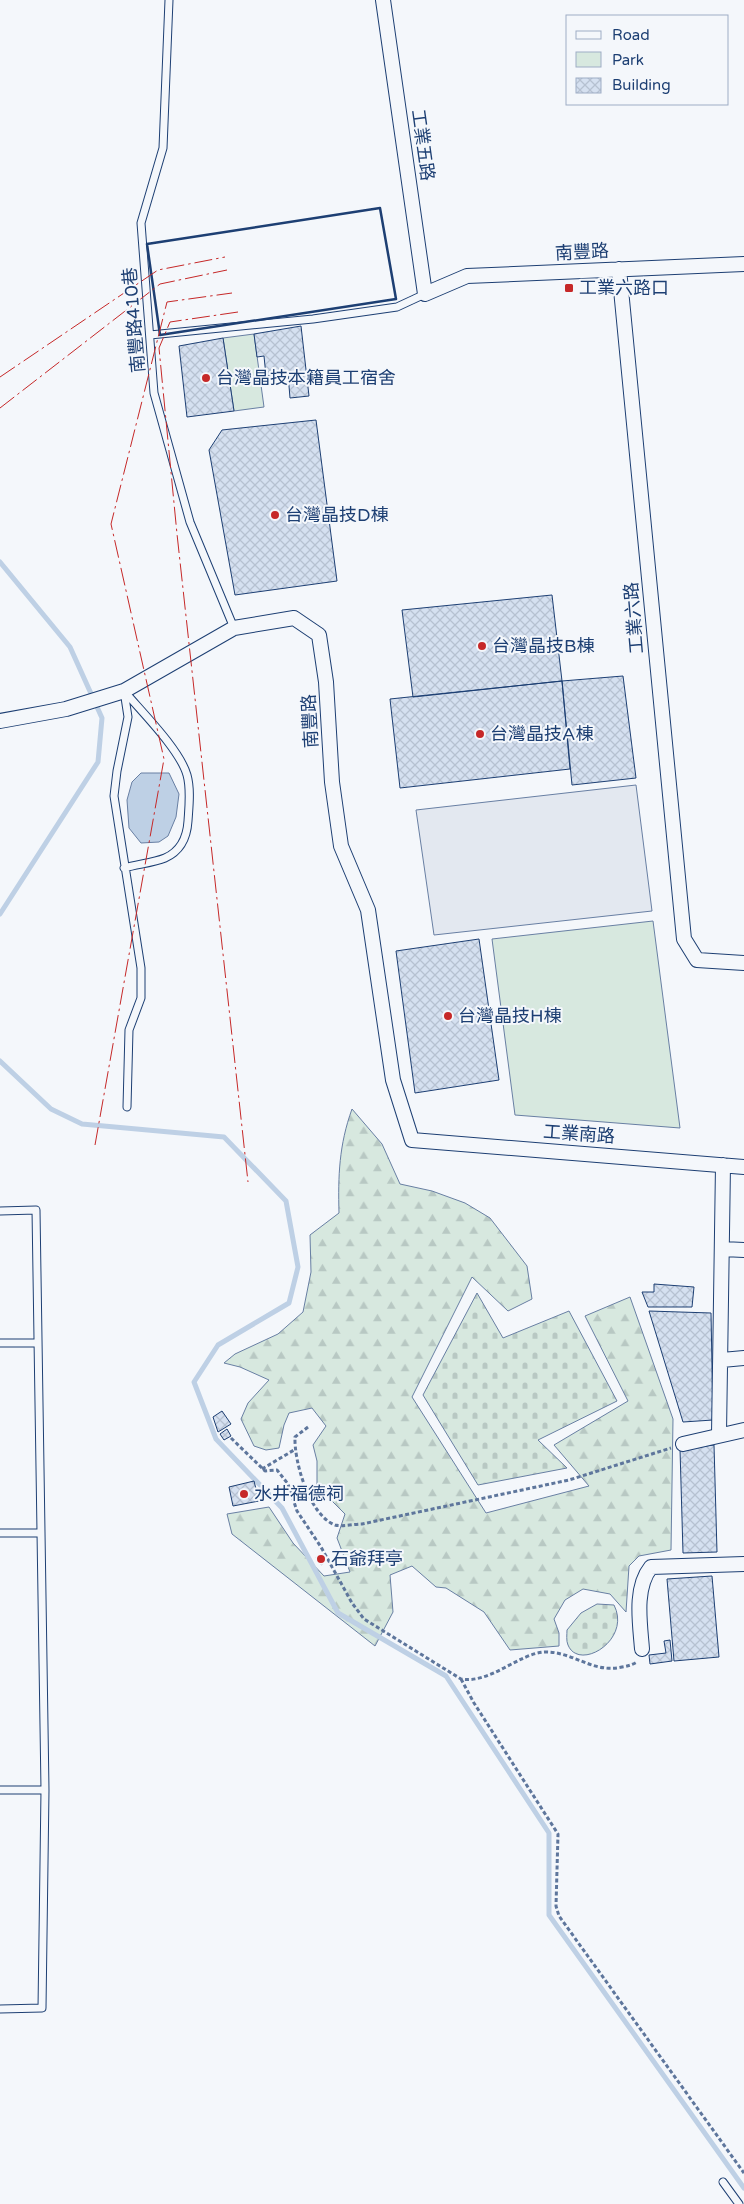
<svg xmlns="http://www.w3.org/2000/svg" width="744" height="2204" viewBox="0 0 744 2204" font-family="'Varela Round','Noto Sans TC',sans-serif">
<defs>
<pattern id="forest-firs" width="22" height="20" patternUnits="userSpaceOnUse" patternTransform="scale(1.25)"><rect width="22" height="20" fill="#d7e8df"/><path d="M5 1l3.5 6h-7zM16 11l3.5 6h-7z" fill="#b8c8c3"/></pattern>
<pattern id="cemetery-stones" width="16" height="16" patternUnits="userSpaceOnUse" patternTransform="scale(1.25)"><rect width="16" height="16" fill="#d7e8df"/><path d="M2 7V4a2 2 0 0 1 4 0v3zM10 15v-3a2 2 0 0 1 4 0v3z" fill="#b8c8c3"/></pattern>
<pattern id="building-cross-hatch" width="8" height="8" patternUnits="userSpaceOnUse" patternTransform="scale(1.25)"><rect width="8" height="8" fill="#d5e0f0"/><path d="M0 0l8 8M0 8l8-8" fill="none" stroke="#b6c1d1"/></pattern>
</defs>
<rect width="100%" height="100%" fill="#f4f7fb"/>
<!-- green -->
<path fill="#d7e8df" stroke="#687fa3" d="M254 334 264 407 234 411 223 338Z
M653 921 680 1128 515 1115 492 939Z"/>
<!-- forest -->
<path fill="url(#forest-firs)" stroke="#687fa3" d="M352 1109 382 1144 400 1184 432 1191 465 1203 490 1218 527 1266 532 1299 508 1311 472 1277 412 1397 486 1513 589 1486 554 1445 628 1401 585 1316 630 1297 673 1419 671 1550 639 1556 629 1566 626 1612 610 1594 583 1589 565 1600 554 1619 559 1633V1646L510 1650 484 1612 446 1588 436 1587 412 1566 390 1575 393 1612 375 1646 232 1534 227 1514 269 1507 293 1543 324 1576 350 1572 337 1538 345 1514 317 1486V1461L313 1445 326 1426 312 1408 289 1413 284 1425 279 1448 266 1450 254 1446 241 1419 248 1403 269 1380 240 1367 224 1363 235 1354 278 1334 303 1312 311 1272 310 1235 339 1213C338 1176 339 1145 352 1109Z"/>
<!-- cemetery -->
<path fill="url(#cemetery-stones)" stroke="#687fa3" d="M477 1293 503 1338 569 1311 617 1401 538 1440 567 1468 478 1485 423 1395Z
M597 1604 614 1605C632 1640 579 1672 568 1645 566 1641 567 1634 567 1630L581 1613Z"/>
<!-- parking -->
<path fill="#e3e8f0" stroke="#687fa3" d="M636 785 652 911 434 935 416 810Z"/>
<!-- water -->
<path fill="#bed0e5" stroke="#687fa3" d="M141 773H169L179 794 176 817 168 836 159 842 141 843 129 828 127 800 132 782Z"/>
<g fill="none" stroke-linecap="round" stroke-linejoin="round">
<!-- stream -->
<path stroke="#bed0e5" stroke-width="5" d="M0 562 70 647 102 718 98 762 0 914
M0 1061 51 1109 82 1124 224 1137 286 1201 298 1267 289 1303 218 1345 194 1382 216 1439 282 1508 338 1613 446 1676 549 1833V1915L744 2188"/>
</g>
<!-- building -->
<path fill="url(#building-cross-hatch)" stroke="#1d3f73" d="M301 326 309 396 290 398 288 374 266 376 264 356 257 357 254 334Z
M223 338 234 411 187 417 179 346Z
M316 420 337 581 235 595 209 450 222 430Z
M552 595 562 681 413 697 402 610Z
M623 676 636 778 572 785 562 681Z
M562 681 570 769 400 788 390 699Z
M479 939 499 1080 415 1093 396 951Z
M654 1284 694 1287 692 1307H648L642 1292H654Z
M649 1311 711 1313 713 1420 683 1422Z
M222 1411 231 1424 218 1432 213 1417Z
M227 1429 231 1436 224 1440 220 1434Z
M714 1445 717 1552 683 1553 680 1449Z
M254 1481 259 1501 233 1506 229 1487Z
M321 1554 326 1561 321 1565 316 1557Z
M712 1576 719 1657 674 1661 667 1579Z
M670 1640 672 1661 650 1664 649 1655 666 1653 664 1641Z"/>
<g fill="none" stroke-linecap="round" stroke-linejoin="round">
<defs>
<path id="service" d="M169 0 163 148 141 223 154 393 190 522 234 628
M150 335 313 319 397 307 425 294
M124 691 128 717 117 771 114 796 141 968V998L129 1030 127 1107
M124 868C137 864 153 863 165 858 181 851 187 837 188 821 189 806 191 789 187 775 180 750 142 712 125 692
M0 1211 36 1210 45 1790 42 2008 0 2009
M0 1343H38
M0 1533H40
M0 1790H45
M723 2182 739 2204"/>
<path id="minor" d="M383 0 425 294 467 276 744 264
M619 269 684 939 697 960 744 963
M0 721 66 709 124 691 234 628 294 618 319 635 326 682 332 782 341 846 368 910 393 1080 412 1140 744 1167
M723 1249 744 1250
M722 1360 744 1358
M719 1434 723 1165
M683 1444 744 1430
M642 1649C640 1623 634 1588 651 1567L744 1564"/>
</defs>
<!-- service casing -->
<use href="#service" stroke="#1d3f73" stroke-width="9"/>
<!-- minor casing -->
<use href="#minor" stroke="#1d3f73" stroke-width="16"/>
<!-- path -->
<path stroke="#5e769c" stroke-width="3" stroke-dasharray="4 2.5" stroke-linecap="butt" d="M308 1427 295 1437C294 1461 309 1515 335 1525 342 1527 354 1524 362 1524L569 1480 671 1448
M231 1438 265 1471 277 1470 288 1484 297 1511 321 1547 352 1603 364 1619 461 1679C490 1684 518 1654 544 1652 573 1651 593 1674 622 1667 628 1666 632 1665 637 1662
M262 1469 294 1450
M461 1679 474 1703 558 1834 556 1906 559 1916 744 2173"/>
<!-- service -->
<use href="#service" stroke="#f4f7fb" stroke-width="7"/>
<!-- minor -->
<use href="#minor" stroke="#f4f7fb" stroke-width="14"/>
<!-- wall -->
<path stroke="#1d3f73" stroke-width="2.5" d="M380 208 396 299 160 335 147 244Z"/>
<!-- power -->
<path stroke="#c62828" stroke-width="1" stroke-dasharray="18 4 2.5 4" stroke-linecap="butt" d="M238 312 170 322 159 348 177 534 248 1182
M0 377 158 270 225 257
M0 408 160 284 227 270
M95 1145 164 759 111 524 167 302 232 293"/>
</g>
<!-- markers -->
<g fill="#c62828" stroke="#f4f7fb" stroke-width="2">
<rect x="564" y="283" width="10" height="10" rx="2.5"/>
<circle cx="206" cy="378" r="5"/>
<circle cx="275" cy="515" r="5"/>
<circle cx="482" cy="646" r="5"/>
<circle cx="480" cy="734" r="5"/>
<circle cx="448" cy="1016" r="5"/>
<circle cx="244" cy="1494" r="5"/>
<circle cx="321" cy="1559" r="5"/>
</g>
<g text-anchor="middle" dominant-baseline="central" stroke-width="4" stroke-linejoin="round" paint-order="stroke">
<!-- street labels -->
<g font-size="18" fill="#1d3f73" stroke="#f4f7fb">
<text transform="translate(423 145) rotate(82)">工業五路</text>
<text transform="translate(582 252) rotate(-3)">南豐路</text>
<text transform="translate(134 320) rotate(-95)">南豐路410巷</text>
<text transform="translate(634 618) rotate(-95)">工業六路</text>
<text transform="translate(310 721) rotate(-93)">南豐路</text>
<text transform="translate(579 1134) rotate(4)">工業南路</text>
</g>
<!-- poi labels -->
<g font-size="18" fill="#1d3f73" stroke="#f4f7fb" text-anchor="start">
<text x="579" y="288">工業六路口</text>
<text x="216" y="378">台灣晶技本籍員工宿舍</text>
<text x="285" y="515">台灣晶技D棟</text>
<text x="492" y="646">台灣晶技B棟</text>
<text x="490" y="734">台灣晶技A棟</text>
<text x="458" y="1016">台灣晶技H棟</text>
<text x="254" y="1494">水井福德祠</text>
<text x="331" y="1559">石爺拜亭</text>
</g>
</g>
<!-- legend -->
<rect x="566" y="15" width="162" height="90" fill="#f4f7fb" stroke="#9eadc5"/>
<rect x="576" y="31" width="25" height="8" fill="#f4f7fb" stroke="#9eadc5"/>
<text x="612" y="40" font-size="15" fill="#1d3f73">Road</text>
<rect x="576" y="52" width="25" height="15" fill="#d7e8df" stroke="#9eadc5"/>
<text x="612" y="65" font-size="15" fill="#1d3f73">Park</text>
<rect x="576" y="78" width="25" height="15" fill="url(#building-cross-hatch)" stroke="#9eadc5"/>
<text x="612" y="90" font-size="15" fill="#1d3f73">Building</text>
</svg>
